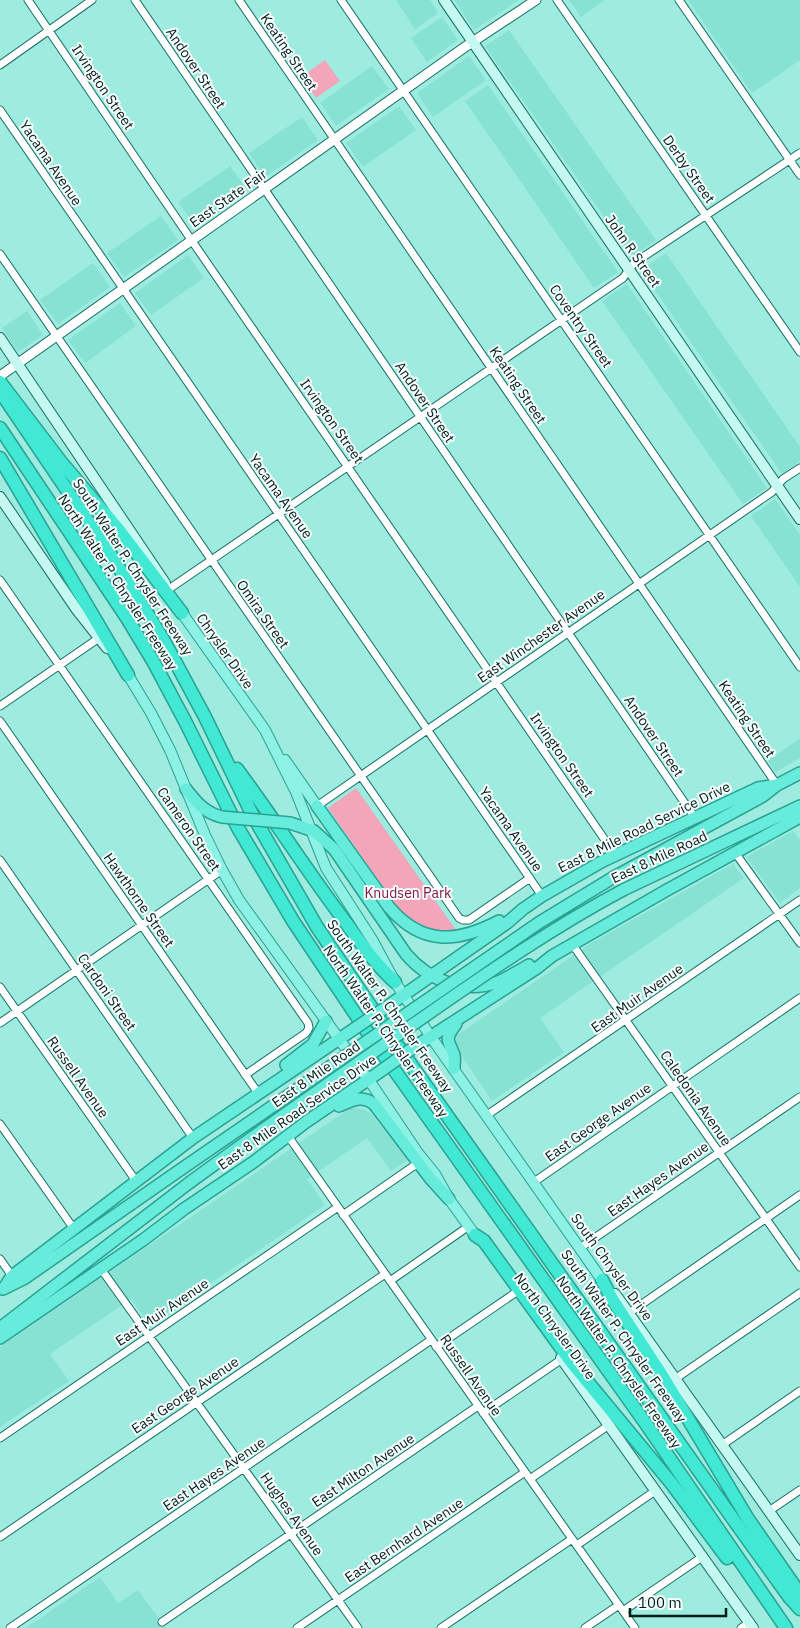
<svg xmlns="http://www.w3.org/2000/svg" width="800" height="1628" viewBox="0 0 800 1628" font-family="'IBM Plex Sans',sans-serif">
<rect width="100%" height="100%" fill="#9decdf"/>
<!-- built -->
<path fill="#87e2d4" d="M396 0H430L438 13 415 29Z
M454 0H519L474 30Z
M569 0H605L581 17Z
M688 0H800V60L752 93Z
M442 17 458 40 427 62 411 38Z
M509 30 656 240 632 257 485 46Z
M469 56 486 80 433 117 417 93Z
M372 66 389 89 336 126 320 103Z
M488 85 618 272 594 288 465 101Z
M399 106 416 130 363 167 346 143Z
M302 117 318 140 265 177 249 153Z
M230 166 248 191 196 228 178 202Z
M161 216 178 240 124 277 107 253Z
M666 253 800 447V461L782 474 641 270Z
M188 255 204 278 151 315 135 293Z
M93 263 110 287 58 324 40 300Z
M627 284 767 488 743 504 602 301Z
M120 303 136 326 85 363 68 340Z
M27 311 43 335 18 352 2 328Z
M775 499 800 535V587L751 516Z
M800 738V758L775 772 768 761Z
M793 831 800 840V888L780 903 746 857Z
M733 864 744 878 540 1018 564 1052 492 1101 457 1049 455 1041 456 1036 591 943Z
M352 1107 366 1110 372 1115 408 1160 391 1171 367 1138 307 1179 325 1205 150 1325 131 1299 50 1354 69 1381 0 1427V1347Z
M100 1577 118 1603 138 1590 166 1628H26Z"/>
<!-- green -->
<path fill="#f3a5b9" d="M325 60 340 81 316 98 301 77Z
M356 788 458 933 426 929 410 920 396 906 328 808Z"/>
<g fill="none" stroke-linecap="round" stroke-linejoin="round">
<defs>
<path id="minor" d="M28 0 192 241 616 856
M135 0 695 818
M239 0 777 785
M341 0 800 667
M557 0 800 352
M679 0 800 175
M0 65 92 0
M0 110 542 896
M0 254 459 918 463 920H469L530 878
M0 580 308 1023 309 1028 306 1033 245 1075
M169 589 623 278 634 263 800 153
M0 706 99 638
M0 721 258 1093
M317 806 772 492 783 479 800 468
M736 854 800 943
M0 860 193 1138
M572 944 800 1267
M0 987 136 1181
M0 1023 222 870
M487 1115 800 900
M0 1124 74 1229
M288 1136 635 1628
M534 1182 800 998
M343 1215 418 1163 419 1160
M580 1248 800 1097
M0 1259 12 1276
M101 1269 358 1628
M390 1281 469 1226
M629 1313 800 1195
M436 1347 515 1293
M675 1379 800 1293
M483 1413 562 1359
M0 1438 338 1207
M722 1445 800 1391
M530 1479 609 1425
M769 1511 800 1490
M0 1537 385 1274
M577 1545 655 1491
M623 1611 702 1557
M162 1622 478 1406
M10 1628 431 1340
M297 1628 525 1472
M441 1628 572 1539
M585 1628 619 1605
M741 1628 749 1623"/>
<path id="tertiary" d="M0 376 465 47 536 0"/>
<path id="secondary" d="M444 0 800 519
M0 338 165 583
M0 497 77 610 107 648
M615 1294 800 1555
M561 1358 753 1628"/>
<path id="primary" d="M182 613 265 730 296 792 326 868 373 941 395 982 431 1037 602 1280
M128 675 151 713 170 750 205 835 222 870 239 900 373 1086 418 1153 435 1174 449 1199 475 1235
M285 760 317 806"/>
<path id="trunk" d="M186 789C196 802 205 813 222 817
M317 806 389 907C422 946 457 943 499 921
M290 823 314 831 334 849 406 954C429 981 464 994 498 982 509 977 519 971 529 965
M614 877 763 796 777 785 800 773
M623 890 800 806
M385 1008 507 923 523 909 542 896 603 861 758 788 777 785
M413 1048 537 968 552 956 667 890 800 817
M286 1065 313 1044 326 1021
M454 1068C454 1064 455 1059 454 1055 448 1039 444 1040 456 1024
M339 1106C352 1100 362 1095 374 1104L430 1178 449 1199
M4 1288 12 1276 193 1138 354 1029
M3 1289 25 1278 180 1170
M0 1328 189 1183
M0 1338 143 1240 184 1209 255 1161 306 1122 378 1073"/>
<path id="motorway" d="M0 382 61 462 118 529 182 613
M0 391 113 558 164 641 205 717 253 816 317 927 395 1042 743 1533 790 1598 800 1609
M0 428 127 618 153 661 186 723 238 828 293 921 368 1033 644 1421 786 1628
M0 458 128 675
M237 769C274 819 307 871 344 920 360 942 375 964 395 982
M475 1235 484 1241 572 1363 672 1484 727 1558
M602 1280 612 1299 663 1377 748 1519 800 1594"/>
</defs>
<!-- minor casing -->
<use href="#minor" stroke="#166e63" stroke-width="9"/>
<!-- tertiary casing -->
<use href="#tertiary" stroke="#166e63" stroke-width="11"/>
<!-- secondary casing -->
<use href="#secondary" stroke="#166e63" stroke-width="12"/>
<!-- primary casing -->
<use href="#primary" stroke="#2aa192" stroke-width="12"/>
<!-- trunk casing -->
<use href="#trunk" stroke="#2aa192" stroke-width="14"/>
<!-- motorway casing -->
<use href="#motorway" stroke="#2aa192" stroke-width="15"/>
<!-- minor -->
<use href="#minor" stroke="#fff" stroke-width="7"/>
<!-- tertiary -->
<use href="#tertiary" stroke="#fff" stroke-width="9"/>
<!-- secondary -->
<use href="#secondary" stroke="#c6f8f2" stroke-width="10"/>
<!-- primary -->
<use href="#primary" stroke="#8df1e5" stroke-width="10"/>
<!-- trunk -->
<use href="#trunk" stroke="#67ecdc" stroke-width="11"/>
<!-- motorway -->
<use href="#motorway" stroke="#41e8d3" stroke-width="12"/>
<defs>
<path id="trunk-bridge" d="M222 817 290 823
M354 1029 385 1008
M378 1073 413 1048
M180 1170 540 922 614 877
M189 1183C264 1128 340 1076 415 1023 483 976 550 929 623 890"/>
</defs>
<!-- trunk-bridge casing -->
<use href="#trunk-bridge" stroke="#2aa192" stroke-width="14" stroke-linecap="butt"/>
<!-- trunk-bridge -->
<use href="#trunk-bridge" stroke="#67ecdc" stroke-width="11"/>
</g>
<g text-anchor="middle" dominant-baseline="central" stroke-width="4" stroke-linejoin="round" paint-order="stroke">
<!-- street labels -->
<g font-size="14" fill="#001c18" stroke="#f6fdfc">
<text transform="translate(289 52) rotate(56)">Keating Street</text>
<text transform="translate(196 68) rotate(56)">Andover Street</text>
<text transform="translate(103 87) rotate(56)">Irvington Street</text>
<text transform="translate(51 163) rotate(56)">Yacama Avenue</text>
<text transform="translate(689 169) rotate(55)">Derby Street</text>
<text transform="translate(228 198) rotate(-35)">East State Fair</text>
<text transform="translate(633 251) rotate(55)">John R Street</text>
<text transform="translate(581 326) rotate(55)">Coventry Street</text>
<text transform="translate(518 385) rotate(56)">Keating Street</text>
<text transform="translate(425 402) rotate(56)">Andover Street</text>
<text transform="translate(332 421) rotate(55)">Irvington Street</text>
<text transform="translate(281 496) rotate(55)">Yacama Avenue</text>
<text transform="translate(133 567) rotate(57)">South Walter P. Chrysler Freeway</text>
<text transform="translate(118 582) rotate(57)">North Walter P. Chrysler Freeway</text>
<text transform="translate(263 614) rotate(55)">Omira Street</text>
<text transform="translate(541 636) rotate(-35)">East Winchester Avenue</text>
<text transform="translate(225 651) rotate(55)">Chrysler Drive</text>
<text transform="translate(747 719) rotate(56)">Keating Street</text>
<text transform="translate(654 736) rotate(56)">Andover Street</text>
<text transform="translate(562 755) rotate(55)">Irvington Street</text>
<text transform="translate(644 827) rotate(-26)">East 8 Mile Road Service Drive</text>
<text transform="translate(189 829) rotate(55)">Cameron Street</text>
<text transform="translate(511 829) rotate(55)">Yacama Avenue</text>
<text transform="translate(659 857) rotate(-25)">East 8 Mile Road</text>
<text transform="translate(139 900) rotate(55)">Hawthorne Street</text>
<text transform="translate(107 992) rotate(55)">Cardoni Street</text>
<text transform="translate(637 998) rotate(-35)">East Muir Avenue</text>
<text transform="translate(390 1006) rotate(55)">South Walter P. Chrysler Freeway</text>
<text transform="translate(386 1031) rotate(55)">North Walter P. Chrysler Freeway</text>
<text transform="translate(316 1074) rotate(-35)">East 8 Mile Road</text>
<text transform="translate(78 1077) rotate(55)">Russell Avenue</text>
<text transform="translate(696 1098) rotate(55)">Caledonia Avenue</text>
<text transform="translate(297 1112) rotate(-35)">East 8 Mile Road Service Drive</text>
<text transform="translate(598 1122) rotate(-35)">East George Avenue</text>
<text transform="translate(658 1179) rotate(-35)">East Hayes Avenue</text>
<text transform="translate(612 1267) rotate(54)">South Chrysler Drive</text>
<text transform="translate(162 1312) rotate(-34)">East Muir Avenue</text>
<text transform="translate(555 1326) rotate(54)">North Chrysler Drive</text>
<text transform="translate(624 1336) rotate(55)">South Walter P. Chrysler Freeway</text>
<text transform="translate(619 1362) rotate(55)">North Walter P. Chrysler Freeway</text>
<text transform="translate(471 1375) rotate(55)">Russell Avenue</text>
<text transform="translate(185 1395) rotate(-34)">East George Avenue</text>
<text transform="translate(363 1470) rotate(-34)">East Milton Avenue</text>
<text transform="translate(214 1474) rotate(-34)">East Hayes Avenue</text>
<text transform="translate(292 1514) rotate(55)">Hughes Avenue</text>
<text transform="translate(404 1540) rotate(-34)">East Bernhard Avenue</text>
</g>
<!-- park labels -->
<g font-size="14" fill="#831943" stroke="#f6fdfc">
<text x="408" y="893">Knudsen Park</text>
</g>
</g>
<!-- scale -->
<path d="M630 1608v8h96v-8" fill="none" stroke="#001c18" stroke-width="2.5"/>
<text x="638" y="1608" font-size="15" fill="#001c18" stroke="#f6fdfc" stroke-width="4" paint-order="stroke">100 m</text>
</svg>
